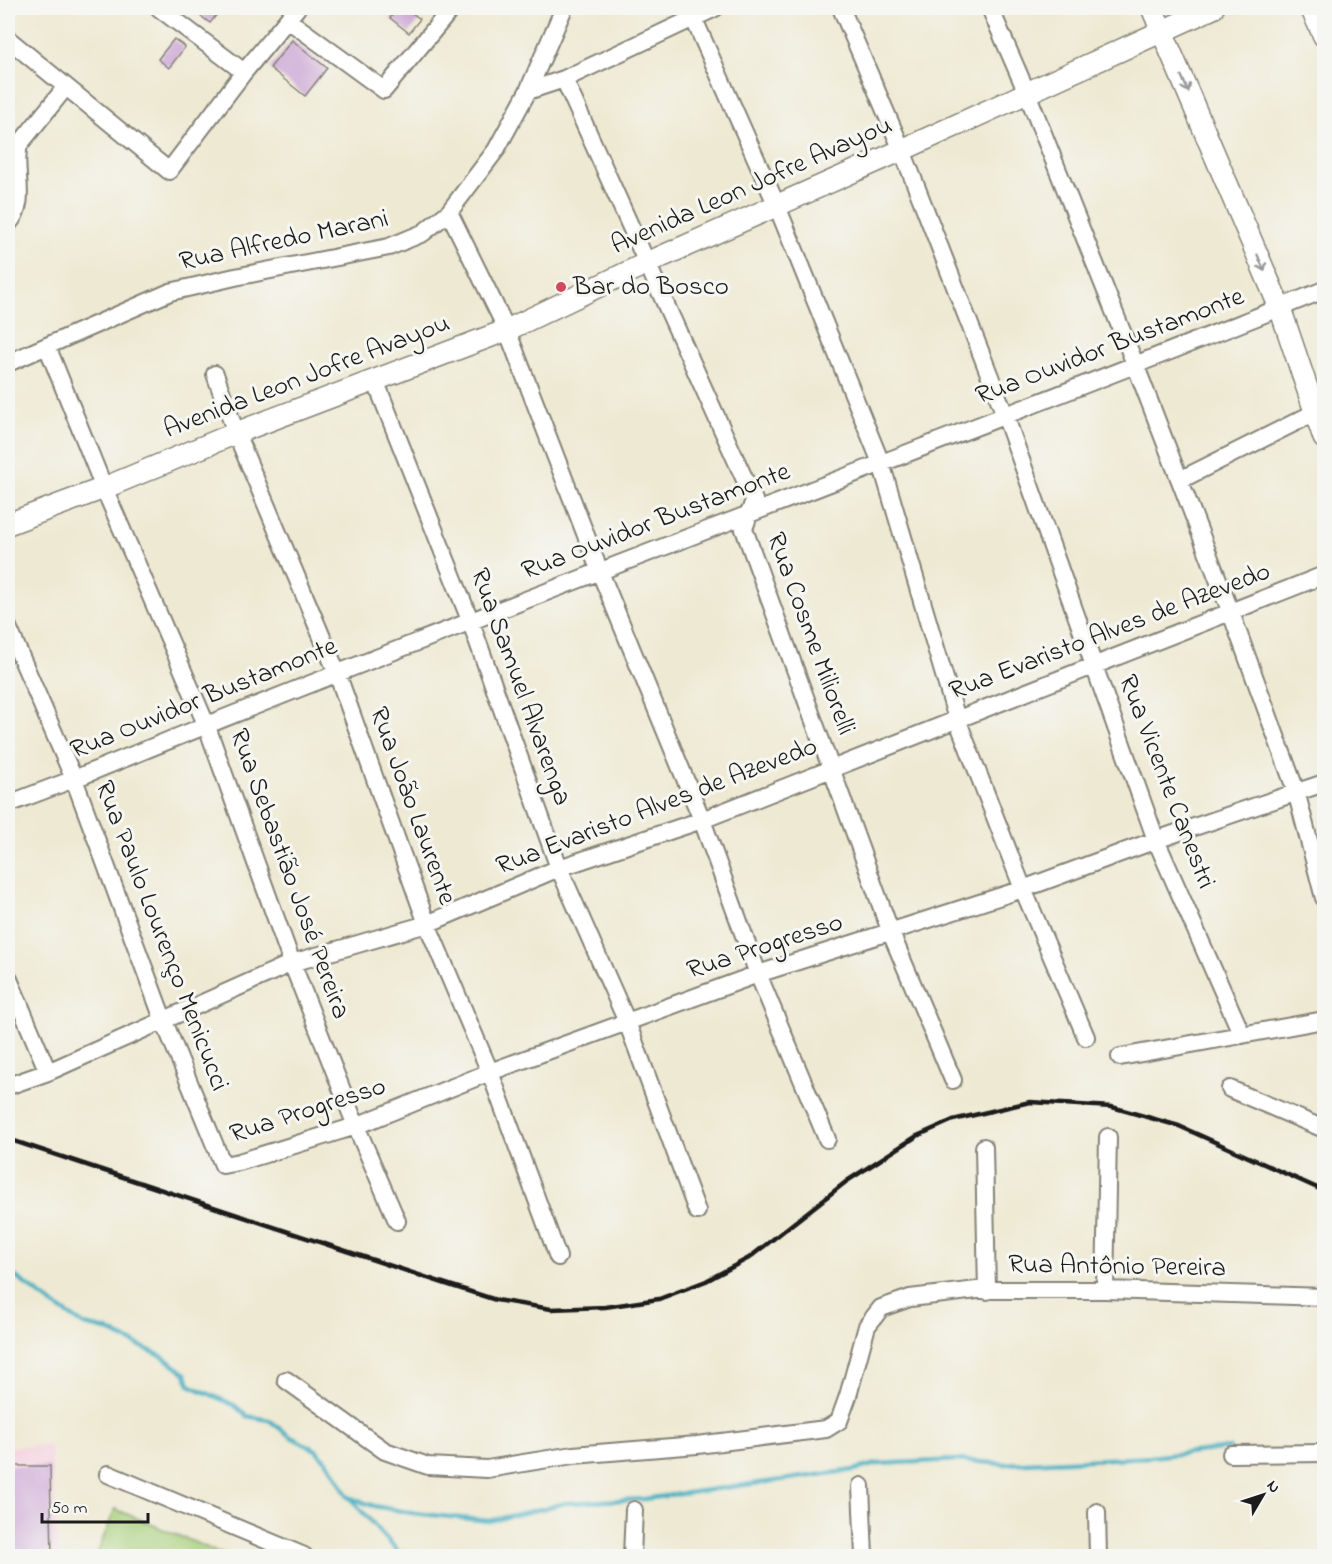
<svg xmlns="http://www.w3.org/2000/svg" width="1332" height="1564" viewBox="0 0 1332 1564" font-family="'Indie Flower',sans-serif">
<rect width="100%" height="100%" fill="#f6f6f2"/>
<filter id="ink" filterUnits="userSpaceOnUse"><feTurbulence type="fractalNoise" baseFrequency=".0167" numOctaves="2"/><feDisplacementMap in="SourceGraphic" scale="12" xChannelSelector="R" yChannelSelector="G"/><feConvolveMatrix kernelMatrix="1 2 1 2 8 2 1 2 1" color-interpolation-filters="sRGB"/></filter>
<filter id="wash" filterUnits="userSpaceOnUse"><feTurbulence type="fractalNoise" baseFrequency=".008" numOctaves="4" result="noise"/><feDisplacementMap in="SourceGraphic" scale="24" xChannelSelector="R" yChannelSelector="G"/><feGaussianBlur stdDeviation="1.35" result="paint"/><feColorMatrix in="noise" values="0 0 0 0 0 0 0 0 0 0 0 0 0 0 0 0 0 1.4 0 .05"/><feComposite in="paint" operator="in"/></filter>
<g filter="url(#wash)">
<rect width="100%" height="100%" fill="#eee9d2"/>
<!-- built -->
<path fill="#f4cfde" d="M50 1445 59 1556H8V1447Z"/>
<!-- green -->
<path fill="#a7cf7a" stroke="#62764b" stroke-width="1.5" d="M115 1509 227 1556H96Z"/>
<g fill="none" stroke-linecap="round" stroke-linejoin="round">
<!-- stream -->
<path stroke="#44aec2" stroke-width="4.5" d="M8 1271 51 1303 84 1325 107 1330 163 1357 186 1374 189 1385 234 1405 247 1416 269 1420 291 1437 316 1450 332 1468 348 1497 374 1506 413 1513 489 1521 566 1503 644 1499 854 1470 877 1464 957 1460 1004 1464 1150 1457 1230 1448
M350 1498 402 1556"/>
</g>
<g id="blocks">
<!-- building -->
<path fill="#caa3d4" d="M190 8H222L210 23Z
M398 8H405L420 19 409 33 390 18Z
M174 39 185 47 169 68 158 59Z
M292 40 327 68 305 96 270 68Z
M8 1466H50L52 1557H8Z"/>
</g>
</g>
<g filter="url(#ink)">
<use href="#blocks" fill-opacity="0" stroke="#858277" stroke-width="1.5"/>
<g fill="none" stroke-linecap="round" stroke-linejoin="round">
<defs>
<path id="minor" d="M159 8 244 72
M689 8 777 206 881 463 957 719 1023 889 1086 1037
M841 8 902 150 1005 415 1156 840 1242 1035
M990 8 1027 93 1135 364 1231 613 1296 791 1324 898
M288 20 384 90 452 8
M8 39 169 171 244 72 297 8
M564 79 754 500 744 529 891 933 953 1080
M528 91 564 79 715 8
M449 212 507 330 600 572 702 820 758 974 827 1139
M8 224C29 202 12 172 19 145L65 88
M47 346 104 488 206 724 292 963 356 1126 397 1221
M8 363 170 292 235 277 389 247 423 233 449 212 496 150 528 91 564 8
M215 374 236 433 337 673 427 924 490 1072 558 1257
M375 380 470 620 559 868 627 1022 697 1211
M1180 480 1324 408
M8 627 74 779 163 1019 223 1165 239 1162 356 1126 490 1072 758 974 1023 889 1156 840 1324 783
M8 804 74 779C488 609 909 457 1324 290
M8 977 48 1072
M1120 1057 1324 1020
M8 1086 48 1072 292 963 427 924 559 868 702 820 1324 575
M1230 1089 1324 1129
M984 1147 987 1291
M1105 1290 1108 1137
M286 1380 385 1451 428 1466 487 1469 573 1455 697 1445 826 1429 839 1421 848 1396 867 1326 881 1308 910 1298 977 1290H1105L1324 1297
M1231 1454 1324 1453
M108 1474 304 1556
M861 1486 864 1556
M1097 1512 1098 1556
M632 1556 634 1510"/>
<path id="tertiary" d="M1152 8 1280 308 1324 438
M1311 8 1324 36
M8 524 104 488 236 433 507 330 647 263 902 150 1213 8"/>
</defs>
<!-- minor casing -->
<use href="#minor" stroke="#858277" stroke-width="20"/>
<!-- tertiary casing -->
<use href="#tertiary" stroke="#858277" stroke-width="24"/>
<!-- minor -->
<use href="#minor" stroke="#fff" stroke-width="16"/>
<!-- tertiary -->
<use href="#tertiary" stroke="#fff" stroke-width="21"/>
<!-- rail -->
<path stroke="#1c1c1c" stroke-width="4.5" d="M8 1139 443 1283 496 1300 551 1309 605 1307 659 1299 706 1281 749 1258 847 1181 917 1136 953 1120 1030 1102 1112 1107 1179 1126 1324 1191"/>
</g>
<!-- one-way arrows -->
<defs><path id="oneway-shaft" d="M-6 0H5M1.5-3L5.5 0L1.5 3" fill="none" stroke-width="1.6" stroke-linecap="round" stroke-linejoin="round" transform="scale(1.5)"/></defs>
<g stroke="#999">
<use href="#oneway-shaft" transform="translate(1185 84) rotate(67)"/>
<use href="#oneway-shaft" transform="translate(1261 263) rotate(67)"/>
</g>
</g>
<!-- markers -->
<circle fill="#d1495b" stroke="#f6f6f2" stroke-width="2" cx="561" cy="287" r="6"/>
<g text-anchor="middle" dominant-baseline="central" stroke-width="6" stroke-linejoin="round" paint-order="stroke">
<!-- street labels -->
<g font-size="27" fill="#1c1c1c" stroke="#f6f6f2">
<text transform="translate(752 186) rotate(-24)">Avenida Leon Jofre Avayou</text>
<text transform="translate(284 241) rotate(-12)">Rua Alfredo Marani</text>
<text transform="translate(1110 347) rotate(-21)">Rua Ouvidor Bustamonte</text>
<text transform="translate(307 377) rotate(-21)">Avenida Leon Jofre Avayou</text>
<text transform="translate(656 522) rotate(-21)">Rua Ouvidor Bustamonte</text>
<text transform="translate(1110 632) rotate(-21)">Rua Evaristo Alves de Azevedo</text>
<text transform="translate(810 634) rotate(70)">Rua Cosme Miliorelli</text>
<text transform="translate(520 687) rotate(70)">Rua Samuel Alvarenga</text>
<text transform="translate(204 699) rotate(-22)">Rua Ouvidor Bustamonte</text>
<text transform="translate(1166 782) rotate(69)">Rua Vicente Canestri</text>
<text transform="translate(412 806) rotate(70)">Rua João Laurente</text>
<text transform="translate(657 807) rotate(-21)">Rua Evaristo Alves de Azevedo</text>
<text transform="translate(289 874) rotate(70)">Rua Sebastião José Pereira</text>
<text transform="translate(161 936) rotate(69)">Rua Paulo Lourenço Menicucci</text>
<text transform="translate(765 947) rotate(-18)">Rua Progresso</text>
<text transform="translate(308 1111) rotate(-18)">Rua Progresso</text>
<text transform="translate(1117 1267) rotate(1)">Rua Antônio Pereira</text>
</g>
<!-- poi labels -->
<g font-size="27" fill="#1c1c1c" stroke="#f6f6f2" text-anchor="start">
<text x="573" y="287">Bar do Bosco</text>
</g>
</g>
<!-- margin -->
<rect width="1332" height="1564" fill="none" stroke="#f6f6f2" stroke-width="30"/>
<!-- north arrow -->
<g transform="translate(1263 1495) rotate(51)" stroke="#f6f6f2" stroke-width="4.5" paint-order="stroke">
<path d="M0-4.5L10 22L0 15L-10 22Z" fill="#1c1c1c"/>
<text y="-9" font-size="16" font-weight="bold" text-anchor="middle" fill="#1c1c1c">N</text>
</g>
<!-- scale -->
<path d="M42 1513v9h106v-9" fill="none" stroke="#1c1c1c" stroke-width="3"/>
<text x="51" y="1513" font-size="18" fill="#1c1c1c" stroke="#f6f6f2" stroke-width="4.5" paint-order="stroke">50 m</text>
</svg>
